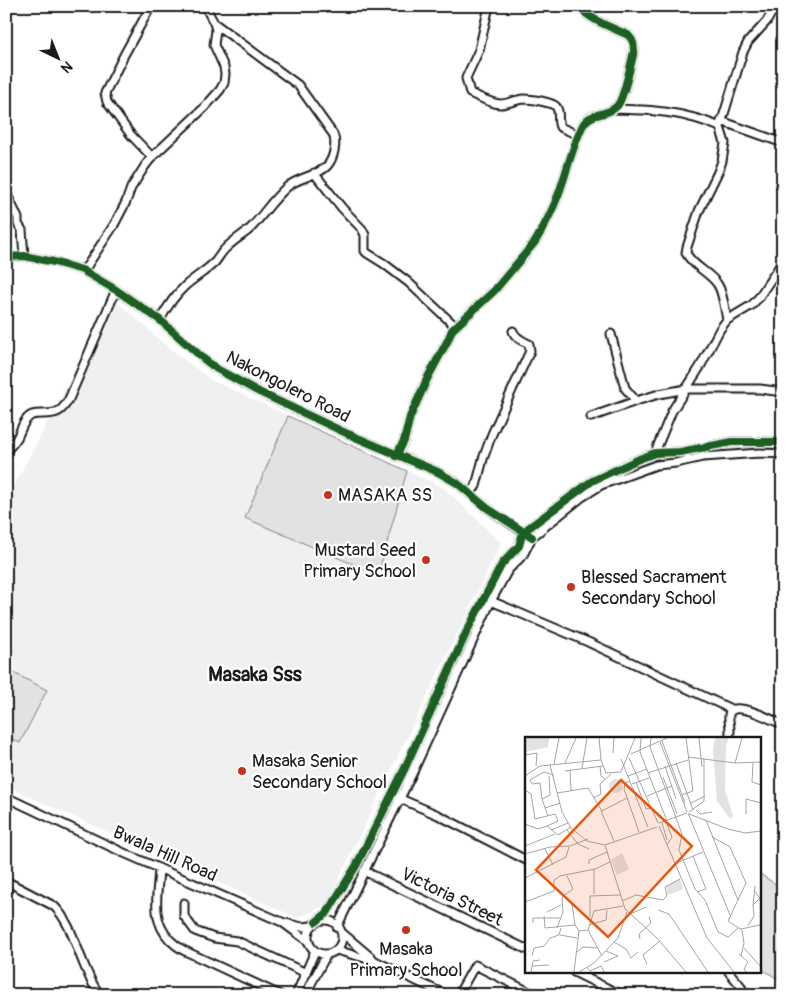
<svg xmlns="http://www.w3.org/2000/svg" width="789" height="1001" viewBox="0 0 789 1001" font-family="Pangolin,sans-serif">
<rect width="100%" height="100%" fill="#fff"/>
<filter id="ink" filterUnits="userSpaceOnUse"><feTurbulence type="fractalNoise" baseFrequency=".02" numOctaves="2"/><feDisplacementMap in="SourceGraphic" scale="10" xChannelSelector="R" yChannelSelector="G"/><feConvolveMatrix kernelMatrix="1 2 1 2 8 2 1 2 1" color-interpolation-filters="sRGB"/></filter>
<g filter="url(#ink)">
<!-- built -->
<path fill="#f0f0f0" d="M113 299 143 324 160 341 211 380 444 488 501 543 326 905 297 918 6 786V501Z"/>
<!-- green -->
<path fill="#e2e2e2" stroke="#7f7f7f" d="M288 416 407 471 378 575 245 518Z
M6 669 47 690 20 743 6 736Z
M760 874 783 889V982L760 968Z"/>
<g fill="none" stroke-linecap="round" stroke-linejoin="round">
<defs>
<path id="minor" d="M151 6 124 55 105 93 107 102 131 135 152 157
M489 6 479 50 466 78 470 93C479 97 490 103 500 104 508 104 515 100 523 99 530 99 555 102 557 108 560 114 557 121 560 127L578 135
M613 109C639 110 666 110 690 117 700 119 710 123 720 127
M721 121 783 143
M314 173 342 208 362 229 365 235V251L367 253 383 263 408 282 455 326
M6 192 18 218V224L22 230 24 256
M6 257 24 256 54 262 82 270 116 290 160 320 205 360 217 369 259 392 348 434 438 472 457 483 487 508 526 534
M82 270 87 266 114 225 126 202 131 188 145 166 152 157 204 108 220 90 224 83 225 74 224 67 214 45 216 30 214 23 205 6
M160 320C167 307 174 296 185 286 194 278 206 271 215 262 219 257 222 251 227 247 234 240 243 235 251 228 263 215 273 199 287 187 298 177 318 176 327 166 334 158 337 143 333 134L298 85 214 23
M727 320C725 310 723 293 718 285 710 272 693 267 686 253L687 247 699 211 718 172 722 161 725 143 720 127 743 52 748 42 767 21 775 6
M611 334 625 388 636 401
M591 417 636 401 659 394 686 389H760L783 392
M6 451C10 447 14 443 17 438 21 431 23 419 32 415 35 414 40 414 43 414 58 414 62 411 69 399L116 290
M655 455 658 445 672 411 700 367 720 329 727 320 752 305 759 297 783 261
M396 456 404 441 410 417 428 377 448 340 452 330 494 291 535 242C544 227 553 209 559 193 567 171 572 148 582 127 589 111 607 117 617 106 624 99 631 63 634 51 634 44 633 40 628 35 609 26 593 22 578 6
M470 494 476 486 483 459 492 434 530 351 529 344C523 341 515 338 513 331
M491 601 588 642 733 710
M729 738C732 729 728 723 729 715 731 698 775 721 783 725
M6 797 124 853 282 922 309 942
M396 797 438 815 526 860
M159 868C158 894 150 919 170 940 174 944 178 947 183 950L280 995
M364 871 526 949
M6 881 54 906C70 922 76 946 85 967 89 976 93 988 101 995
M184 903V916L195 931 214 938 237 941 306 973
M308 937a17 17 0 1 1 34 0a17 17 0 1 1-34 0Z
M316 922 327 913 356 866 404 770 467 631 502 564 519 546 523 532 592 481 639 459 655 453 680 452 732 442H783
M285 923 302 927 312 926
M337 927 412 774 491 601 508 570 523 555 532 537 582 497 601 485 656 465 676 463 703 457 760 453 783 454
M341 932 373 959
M336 950 375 961 446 995
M574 972 621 995
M729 972 740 985 745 995
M296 995 315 951
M305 995 327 954
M458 995 475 965 535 995"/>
</defs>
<!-- minor casing -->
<use href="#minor" stroke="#1c1c1c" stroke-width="11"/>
<!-- minor -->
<use href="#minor" stroke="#fff" stroke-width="7"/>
<defs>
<path id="cycleway" d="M6 257 24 256 54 262 82 270 116 290 160 320 205 360 217 369 259 392 348 434 438 472 457 483 487 508 532 537
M396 456 404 441 410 417 428 377 448 340 452 330 494 291 535 242C544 227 553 209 559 193 567 171 572 148 582 127 589 111 607 117 617 106 624 99 631 63 634 51 634 44 633 40 628 35 609 26 593 22 578 6
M316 922 327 913 356 866 404 770 467 631 502 564 519 546 523 532 592 481 639 459 655 453 680 452 732 442H783"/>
</defs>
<!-- cycleway casing -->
<use href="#cycleway" stroke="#fff" stroke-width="11"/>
<!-- cycleway -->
<use href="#cycleway" stroke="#1b5e20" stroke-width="8"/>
</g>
</g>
<!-- markers -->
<g fill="#c8321e" stroke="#fff" stroke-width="2">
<circle cx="328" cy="495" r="5"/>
<circle cx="426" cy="560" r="5"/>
<circle cx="571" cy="587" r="5"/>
<circle cx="242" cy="771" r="5"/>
<circle cx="406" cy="930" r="5"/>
</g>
<g text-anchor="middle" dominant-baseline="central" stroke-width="4.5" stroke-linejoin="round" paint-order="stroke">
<!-- street labels -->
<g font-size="18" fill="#1c1c1c" stroke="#fff">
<text transform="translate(288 387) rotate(27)">Nakongolero Road</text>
<text transform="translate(165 854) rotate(24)">Bwala Hill Road</text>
<text transform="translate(452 897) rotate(26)">Victoria Street</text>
</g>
<!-- poi labels -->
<g font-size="18" fill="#1c1c1c" stroke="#fff" text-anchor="start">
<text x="338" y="495">MASAKA SS</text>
<text x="416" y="550" text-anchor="end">Mustard Seed<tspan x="416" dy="21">Primary School</tspan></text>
<text x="581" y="577">Blessed Sacrament<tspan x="581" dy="21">Secondary School</tspan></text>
<text x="252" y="761">Masaka Senior<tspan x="252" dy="21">Secondary School</tspan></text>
<text x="406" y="949" text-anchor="middle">Masaka<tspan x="406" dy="21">Primary School</tspan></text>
</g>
<!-- quarter labels -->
<g font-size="20" font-weight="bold" fill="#1c1c1c" stroke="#fff">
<text x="255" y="674">Masaka Sss</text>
</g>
</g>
<!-- overview -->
<g transform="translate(525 737)">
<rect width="236" height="236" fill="#fff"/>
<path d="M0 1H24L23 10 0 15ZM190 1H204L201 8 200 53 208 79 205 82 192 64 188 12ZM84 49a7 7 0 1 1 14 0a7 7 0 1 1-14 0ZM97 116 104 132 92 138 86 123ZM155 142 158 152 143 158 141 149Z" fill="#e2e2e2"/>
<path fill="none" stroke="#a4a4a4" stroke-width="1" d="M116 1 115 15 142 84M126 1 125 10 157 97 154 113 170 152 180 163 193 195 203 200 213 191M174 1 177 30M137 4 160 66M135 5 162 75M88 16 89 1M106 17 142 1M0 18 12 16 11 29M163 20 210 26 236 25M104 21 133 86M96 22 123 90M76 23 81 36 96 35 110 1M40 26 51 1M151 26 168 73M210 26 217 1M228 26 227 45 236 48M29 27 34 1M25 28 37 75 46 91 62 104 80 108 132 90M75 29 76 39 80 42M140 29 151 62M57 31 62 1M45 33 46 54M40 34 78 29M123 36 163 23M0 39 15 29 76 23 74 1M24 39 25 58 17 62 15 46 7 47 5 43 19 35 29 38M103 39 122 32M138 40 152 77M105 44 100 46 99 52 114 95M111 45 121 72 126 71M107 47 124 41M0 53 6 57 10 82 30 77 33 84 22 89 33 98 46 90M32 56 63 51 77 74 102 61M157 58 168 54 161 1M122 59 147 49M68 61 76 57 75 47 86 37M17 62 23 79M166 66 180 59M20 71 35 66M171 73 175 77 187 75M76 74 89 104M164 75 179 64V21M163 76 205 178M164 77 203 92 220 96 236 94M221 77V62L236 66M181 83 213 163M141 85 147 100 142 108M134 86 162 76M137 86 142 103M0 87 13 92 22 89M134 89 182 201 209 235M26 93 43 86M42 93 53 107 64 112M187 100 205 110 221 146 203 184 217 193 219 206 216 219M80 108 100 172 131 200 161 235M0 109 30 97M20 112 28 128M0 117 25 110 45 109 63 102M168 119 181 152 172 155M64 127V123L82 115M149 127 178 115M0 141 41 120 44 110M31 152 47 167 50 188M69 157V132M97 164 111 158 138 163 142 159 140 150 155 142M0 165 29 154V143L35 139 70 132 85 125M228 168 230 149M133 173 144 177 183 235M22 175 36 168M105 177 121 170M19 179 20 191 50 188 54 194M65 180V159L95 158M8 186V181H35M64 188 81 183 82 173M223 189 229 179 228 168 235 161 229 153M32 191 38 175 37 160 48 152 42 139M216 192 235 188M63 193 77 219M54 194 63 193 69 174 98 169M35 198 52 201M115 202 114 197 126 186 124 180M89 205 101 212 106 221 113 215M219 211 236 230M52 215 58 210 73 211M214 217 223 225 219 232 221 235M7 219 9 211 19 209 25 201 34 198 36 191M79 225 93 219 81 214M122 227 118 218 135 204M7 229 24 228M62 231 65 234 76 229 79 235M6 235 8 224 15 223M49 235 54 194M54 235 69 226 93 201 102 175"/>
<path fill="#e8590c" fill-opacity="0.15" stroke="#e8590c" stroke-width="2.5" d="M96 43 167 109 83 200 11 133Z"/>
<rect width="236" height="236" fill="none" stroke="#1c1c1c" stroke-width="2.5"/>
</g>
<!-- margin -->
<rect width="789" height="1001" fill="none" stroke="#fff" stroke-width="25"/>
<rect x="12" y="12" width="764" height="976" fill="none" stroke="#1c1c1c" stroke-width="2" filter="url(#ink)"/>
<!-- north arrow -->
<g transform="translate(58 58) rotate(137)" stroke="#ffffff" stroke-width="4" paint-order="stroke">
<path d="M0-4L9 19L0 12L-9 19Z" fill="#1c1c1c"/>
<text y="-8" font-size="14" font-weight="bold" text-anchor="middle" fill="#1c1c1c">N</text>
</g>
</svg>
